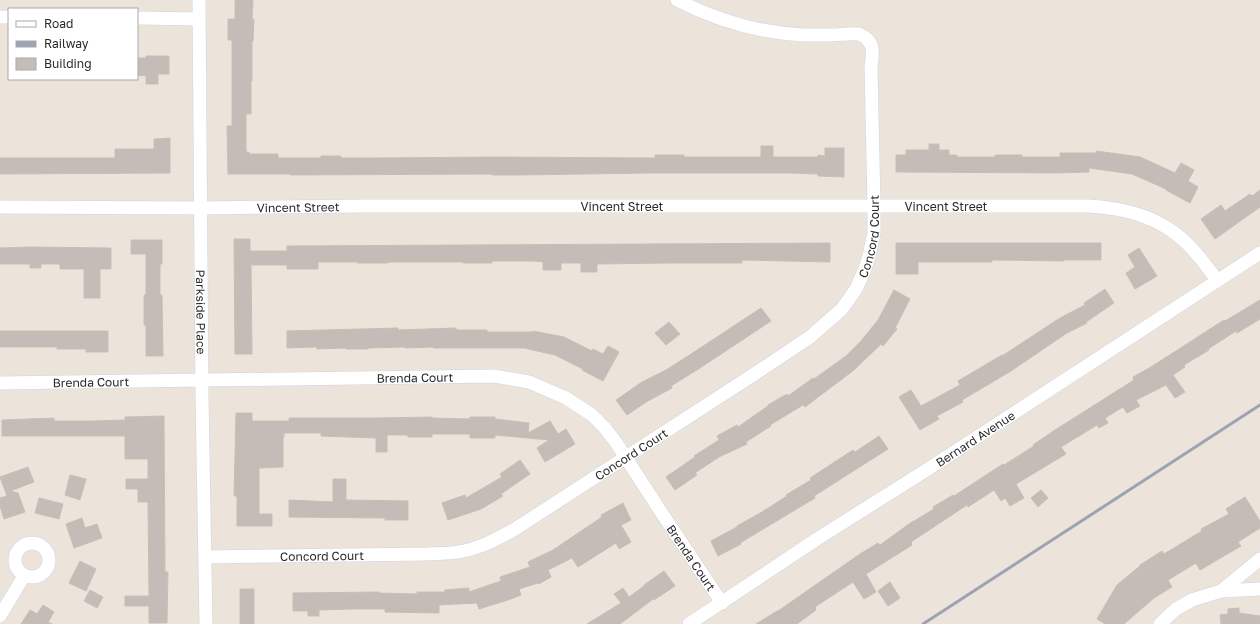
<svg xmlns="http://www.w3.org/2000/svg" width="1260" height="624" viewBox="0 0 1260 624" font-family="'Golos Text',sans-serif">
<rect width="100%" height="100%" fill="#ece3da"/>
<!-- building -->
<path fill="#c4bdb7" stroke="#c8bfb4" d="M235 0H253L252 19H254L253 41H252V81H251V114H246V152H249V154H278V158H321V156H341V158H378L492 157 655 158V155H684V157H761V146H773V157H818V155L825 156V148H844V177L818 176V174L790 173H649L520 175H492V174L290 175V174H228L227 126H232V40H228V19H235Z
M146 56H169V74H158V84H146V76L137 75V58H146Z
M170 138V173L0 174V158H115V149H154V139Z
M929 144H939V150H949V155H957V157H995V155H1022V157H1060V153H1096V151L1140 157 1175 173 1181 163 1194 170 1188 181 1198 187 1190 203 1166 190V189L1132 174 1089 168V172L1055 173 896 172V155H906V150H929Z
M1260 190V207L1215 239 1201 219 1221 205 1225 211 1250 194 1252 196Z
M234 239H250V251H287V246L830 243V262L742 260V263H668L597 264V272H581V263H561V270H543V262L534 261H492V263H463V262H388V263H357V262H318V269H287V265H251L252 354H235Z
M131 240H162V264H160V295H162L163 356H146V325H144V295H146V254H131Z
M896 243H1101V260H1064V261L992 260V262H918V274H896Z
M30 247 111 248V269H100V298H84V269H60V264H41V268H30V264H0V248Z
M1139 248 1157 276 1135 289 1126 273 1135 267 1128 255Z
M1105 289 1114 303 1086 322 1087 323 1067 333 1011 371 962 400 963 402 937 416 939 419 920 430 899 397 911 390 921 406 960 385 958 381 1002 355V356L1060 318 1085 305 1084 303Z
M894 290 910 299 895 328 897 329 883 346 881 344 854 370 805 407 803 405 770 425 771 426 746 442 747 444 719 457 695 473 697 475 675 490 666 477 695 457 694 456 719 440 717 436 737 425 738 427 768 406V405L787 394 788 396 813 378 814 379 846 356 861 341 878 320Z
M1260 300V319L1237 333 1236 331 1208 349 1209 350 1184 365 1185 367 1173 375 1185 392 1175 398 1166 385 1136 400 1140 406 1127 413 1123 407 1105 418 1108 423 1099 428 1097 425 1061 447 1066 454 1016 484 1024 498 1010 506 1005 498 1001 501 994 490 968 507 967 505 911 542 912 545 866 574 876 592 864 599 853 582 815 607 816 610 797 624H756L777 611H778L860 554 878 543 880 545 909 524 934 509 933 507 953 495 954 496 1003 464 1004 465 1034 446 1033 445 1055 430 1134 380 1133 377 1151 367 1224 320 1225 321Z
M761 308 771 321 700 368 671 386 672 388 646 402 627 415 616 400 642 382 666 370 688 356Z
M669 322 680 334 666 345 655 333Z
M398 328V330L456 328V330H487V332H533V331L564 337 592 351 593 349 603 354 608 346 619 352 603 381 582 370 583 369 555 355 524 348H433V347L405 348V347L368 348V349H346V348L317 349V347L287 348V331Z
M0 331H108V352H86V349H57V347H0Z
M236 413H252V421H289V418H376L432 417V418L470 419V417H495V419L529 423 528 433 550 421 558 434 566 429 575 444 545 462 537 448 549 440 495 435V438H470V434H432V437H408V435H387V452H376V438L321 436V433H284V437H283V467L259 468V514H272V526H237V496H234Z
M164 416 165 572H168L167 623H149V606H125V596H149L148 502H138V489H126V479H148V459H125V436H2V420L54 418V421H94L125 420V417Z
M879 436 888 449 814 496 815 498 740 543 741 544 718 556 711 541 737 527V526L762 512 787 496 786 495 811 480 810 478 853 450 855 452Z
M520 460 530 474 501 494 503 496 481 509 448 520 442 503 465 495 466 498 502 477 500 474Z
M28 467 34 482 10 491 18 493 25 512 4 519 0 506V498L7 496 0 477Z
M70 475 86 479 80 500 65 495Z
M333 479H346V500L408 501V520H385V518L289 517V500L333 502Z
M1041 490 1048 498 1038 507 1031 498Z
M1245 497 1260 521V528L1238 542 1241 546 1200 570 1196 563 1168 580 1172 587 1154 598 1124 624H1105L1097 619 1117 585 1140 566V565L1162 551 1164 554 1202 531 1201 529 1229 514 1226 509Z
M39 498 63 504 59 519 35 513Z
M623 503 631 520 621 525 631 542 619 549 616 543 578 567 572 558 548 570 551 577 539 584 538 583 519 589 521 595 508 600 479 609 477 603 439 605V613L385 612V609H350L319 610V616H308V611H293V593L379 592V593L417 594V592H445V590L469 588V592L501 581 500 577 530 567 528 562 553 550 602 517 601 515Z
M82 518 85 528 97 524 102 538 74 548 66 524Z
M80 561 96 569 86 591 69 583Z
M664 571 675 586 654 600 653 599 620 624H587L621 603 614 594 623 588 629 597 644 586V585Z
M890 582 900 598 888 606 878 591Z
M240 589H254V624H240Z
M90 590 103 597 97 608 84 601Z
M43 605 54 612 48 622 52 624H21L30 610 37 614Z
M1239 608V613L1260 616V624H1221L1220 615 1228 614V609Z"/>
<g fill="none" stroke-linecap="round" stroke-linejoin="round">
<defs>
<g id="street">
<path id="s1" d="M199 0 202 397 206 624"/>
<path d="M0 17H9"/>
<path d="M137 18 199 19"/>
<path id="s2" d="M0 207 201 208 364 206H1088C1120 208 1150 214 1176 234 1192 246 1205 264 1217 280"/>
<path id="s3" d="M0 383 494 376 529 382 566 398 592 415 604 427 615 441 661 512 722 603"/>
<circle cx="32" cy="560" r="17"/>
<path id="s4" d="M205 557 427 554C437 553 448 554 458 552 479 549 497 539 515 529L756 373 810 337 842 309 856 289 865 269 869 256 874 233V206L871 68C872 58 875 46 867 39 865 37 861 35 859 34 852 33 839 35 831 35 822 35 813 35 804 35 759 33 716 20 677 0"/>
<path d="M1221 591 1260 589"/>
<path d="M0 616 24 576"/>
<path id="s5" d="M689 624 817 539 928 469 1260 253"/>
<path d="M1160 624 1176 609 1192 600 1221 591 1260 559"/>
</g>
</defs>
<!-- street casing -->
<use href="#street" stroke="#cfd4e3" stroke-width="14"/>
<!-- street -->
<use href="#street" stroke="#fff" stroke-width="13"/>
<!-- rail -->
<path stroke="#9da2b5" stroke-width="3" d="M923 624 1260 405"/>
</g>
<g text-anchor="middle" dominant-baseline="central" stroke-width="3" stroke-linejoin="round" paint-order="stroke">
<!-- street labels -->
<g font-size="12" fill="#292929" stroke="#fff">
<text stroke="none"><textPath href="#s2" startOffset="298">Vincent Street</textPath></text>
<text stroke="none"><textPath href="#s2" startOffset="622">Vincent Street</textPath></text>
<text stroke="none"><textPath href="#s2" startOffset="946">Vincent Street</textPath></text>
<text stroke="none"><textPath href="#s4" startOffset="789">Concord Court</textPath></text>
<text stroke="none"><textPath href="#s1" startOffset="312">Parkside Place</textPath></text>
<text stroke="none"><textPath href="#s3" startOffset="415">Brenda Court</textPath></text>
<text stroke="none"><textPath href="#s3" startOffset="91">Brenda Court</textPath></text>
<text stroke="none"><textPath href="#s5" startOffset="341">Bernard Avenue</textPath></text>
<text stroke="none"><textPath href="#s4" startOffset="453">Concord Court</textPath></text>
<text stroke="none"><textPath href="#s4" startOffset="117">Concord Court</textPath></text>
<text stroke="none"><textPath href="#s3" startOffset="775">Brenda Court</textPath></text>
</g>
</g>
<!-- legend -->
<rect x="8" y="8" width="130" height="72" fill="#ffffff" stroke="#a9a9a9"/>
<rect x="16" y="21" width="20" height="6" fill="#ffffff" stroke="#a9a9a9"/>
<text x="44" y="28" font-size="12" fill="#292929">Road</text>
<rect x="16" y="41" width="20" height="6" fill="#9da2b5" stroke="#a9a9a9"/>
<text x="44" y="48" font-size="12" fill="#292929">Railway</text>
<rect x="16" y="58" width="20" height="12" fill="#c4bdb7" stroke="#a9a9a9"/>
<text x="44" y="68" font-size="12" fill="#292929">Building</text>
</svg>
